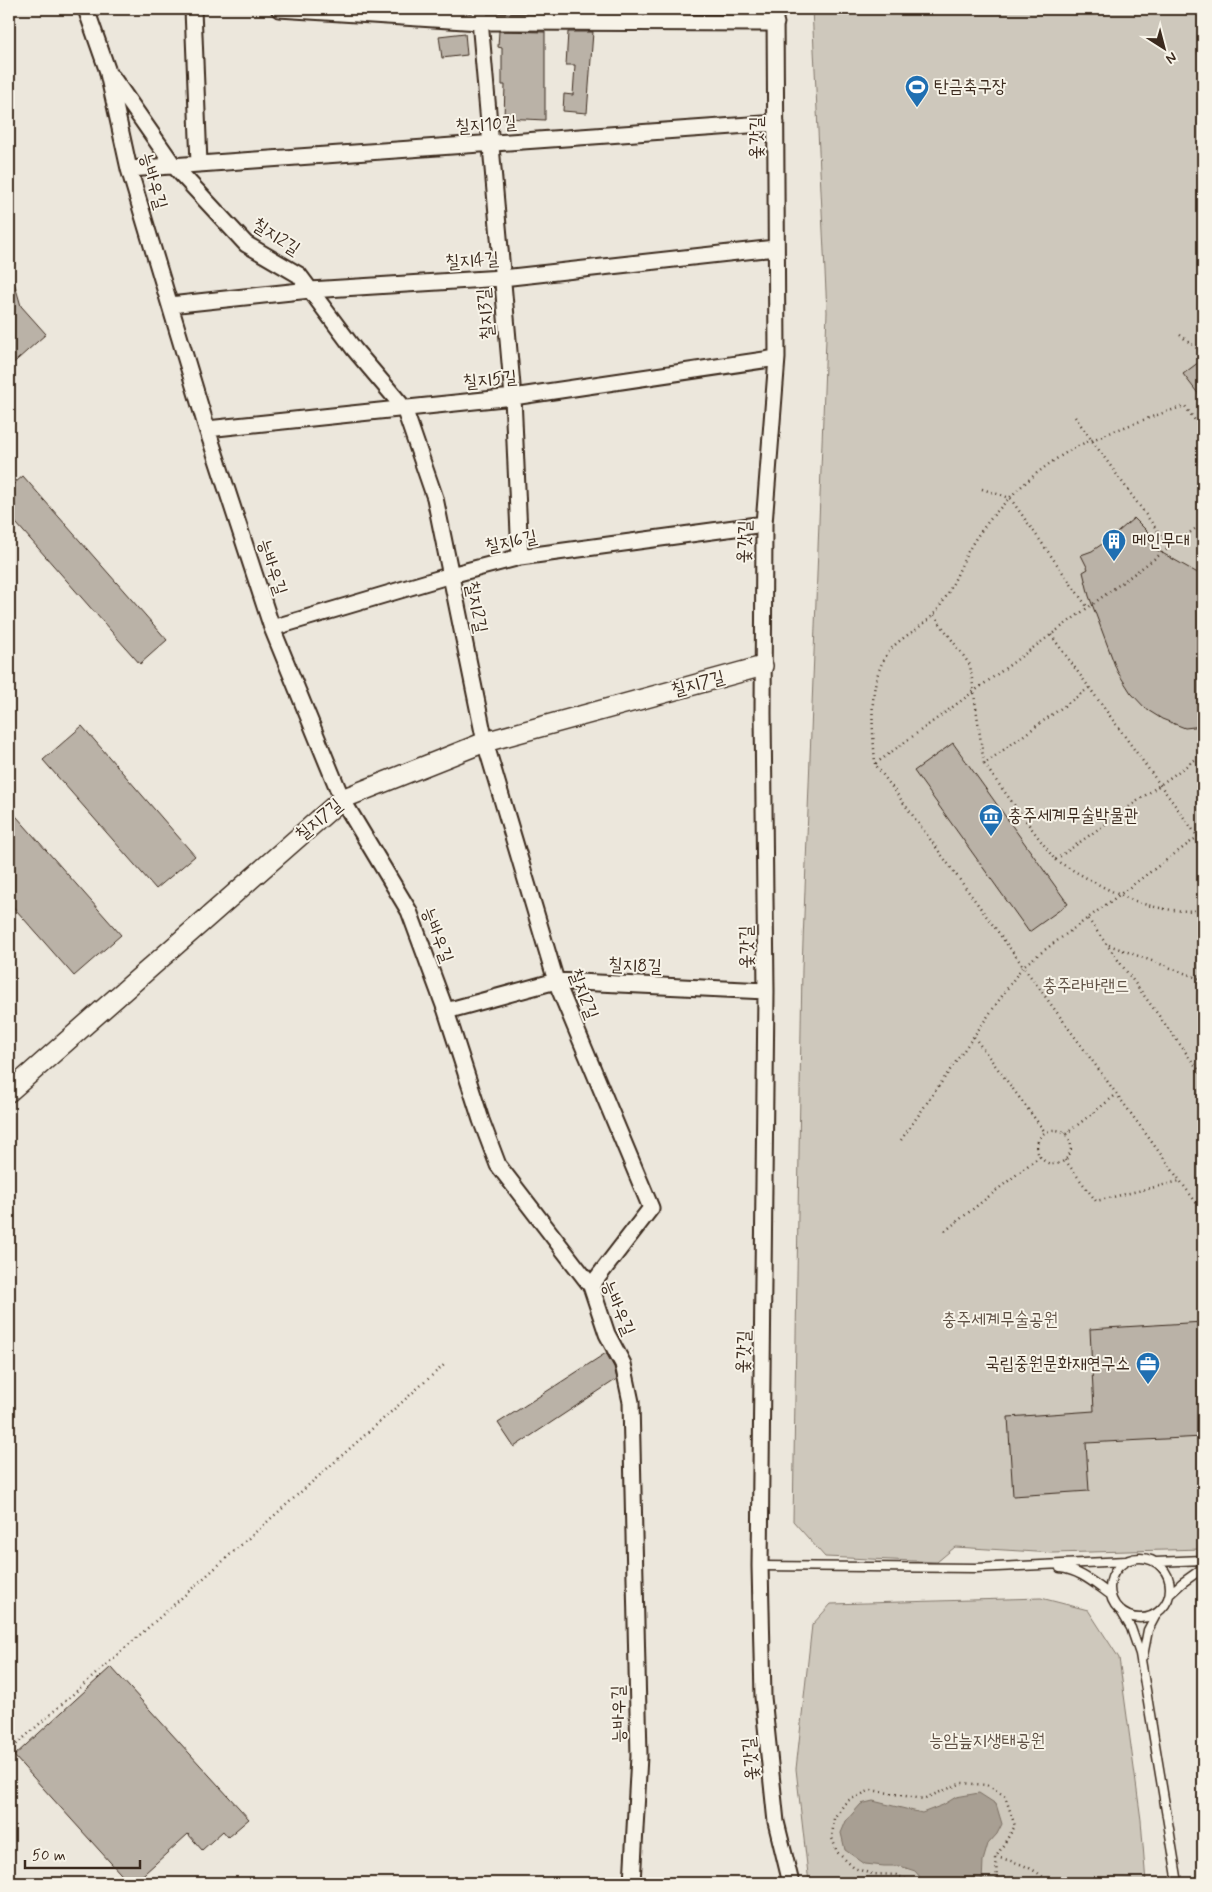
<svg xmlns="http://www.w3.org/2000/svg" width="1212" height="1892" viewBox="0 0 1212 1892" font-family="Mynerve,'Poor Story',sans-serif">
<rect width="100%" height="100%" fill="#ece7dc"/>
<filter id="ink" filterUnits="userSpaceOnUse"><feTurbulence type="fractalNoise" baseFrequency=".02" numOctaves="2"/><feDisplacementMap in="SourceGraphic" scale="10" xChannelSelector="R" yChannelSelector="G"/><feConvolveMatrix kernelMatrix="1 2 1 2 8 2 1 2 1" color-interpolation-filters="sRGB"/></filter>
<g filter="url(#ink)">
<!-- green -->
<path fill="#cec8bc" stroke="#84796d" d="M812 9H1203V1549L1053 1553 955 1547 937 1562 825 1557 793 1521 802 968 827 312Z
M1041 1598 1088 1610 1119 1658 1141 1820 1146 1883H809L796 1769 812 1625 831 1604Z"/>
<!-- water -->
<path fill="#a89f93" stroke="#7c7064" d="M979 1793 996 1804 1002 1824 997 1834 988 1844 983 1861 982 1883H925L915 1871 900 1866H884L865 1864 845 1850 841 1833 846 1821 861 1804 873 1801 922 1813 943 1805 956 1797Z"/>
<!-- building -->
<path fill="#bab2a7" stroke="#3b2a1e" d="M499 31 545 32V120L504 118 505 85H502V48L498 47Z
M568 32H593L587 113 563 111 564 94 573 95 575 65H566Z
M465 33 467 55 442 58 439 36Z
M9 275H12L21 306 46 334 9 367Z
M1203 359V400L1183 374Z
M23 476 167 640 140 664 9 515V488Z
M1134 518 1151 535 1146 540 1157 550 1203 576V726L1185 728 1162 719 1146 709 1131 693 1117 671 1089 596 1083 572 1088 569 1081 555 1092 551 1111 538Z
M82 726 195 856 156 889 43 760Z
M953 743 1068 904 1029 932 914 771Z
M9 808 121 935 74 976 9 902Z
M1203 1322V1437L1086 1443 1089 1491 1013 1496 1008 1417 1094 1411 1090 1329Z
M606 1353 614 1367 617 1379 514 1447 498 1423Z
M111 1667 249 1819 228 1837 223 1831 202 1850 188 1834 134 1883H129L14 1756Z"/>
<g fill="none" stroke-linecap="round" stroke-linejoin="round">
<defs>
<path id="service" d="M1110 1588a30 30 0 1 1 60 0a30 30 0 1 1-60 0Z
M1156 1562 1203 1560
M760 1566 976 1568 1126 1561
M1060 1568C1080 1570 1095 1584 1111 1595
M1170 1594 1182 1583 1203 1568
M1121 1611 1131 1628 1140 1654 1178 1883
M1143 1656 1148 1630 1157 1613"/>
<path id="minor" d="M86 9 107 69 129 169 207 429 272 628 342 799 409 911 446 1011 481 1120 498 1165 591 1286 607 1334 623 1364 631 1402 639 1756 632 1883
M193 9 199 164
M279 9 480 22 776 23
M479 9 513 397 520 557
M775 9 777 358 764 524 763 713 766 991 760 1566 763 1697 776 1822 791 1883
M112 77 174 166 246 244 299 275 354 349 404 408 435 498 485 742 556 981 651 1208 591 1286
M129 169 776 123
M170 305 310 290 502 278 775 248
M207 429 513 397 777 358
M272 628 451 575 520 557 764 524
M446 1011 556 981 766 991"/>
<path id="tertiary" d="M9 1092 342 799 485 742 763 666"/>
</defs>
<!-- service casing -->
<use href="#service" stroke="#3b2a1e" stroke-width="11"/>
<!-- minor casing -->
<use href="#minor" stroke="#3b2a1e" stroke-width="19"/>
<!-- tertiary casing -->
<use href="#tertiary" stroke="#3b2a1e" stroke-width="22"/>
<!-- path -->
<path stroke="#3b2a1e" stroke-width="2.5" stroke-dasharray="1 4" stroke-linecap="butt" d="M1180 335 1203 353
M1075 417 1170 548
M982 489 1010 498 1088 608
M1203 523 875 764 1203 1212
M934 615 970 665 984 764
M1051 635 1198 837
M1089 688 984 764 1055 860 1203 754
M875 764C873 728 866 681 890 650 902 636 922 628 934 614 953 592 960 562 976 538 1000 504 1033 472 1069 451 1083 442 1099 438 1114 431 1138 422 1161 413 1185 406L1203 432
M1055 860C1103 887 1146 916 1203 910
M1088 919 1203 1076
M1109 945 1203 980
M974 1037 1045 1132
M1037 1147a17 17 0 1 1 34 0a17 17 0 1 1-34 0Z
M1066 1134 1117 1094
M901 1140 1023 966 1203 833
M1065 1160 1096 1201 1180 1181
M945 1231 1040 1156
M9 1751 445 1364
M996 1857C1016 1862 1035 1867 1049 1883
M915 1883 896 1875 872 1874 854 1868 837 1852 832 1838 834 1818 847 1801 871 1790 923 1799 962 1783 987 1785 1005 1796 1015 1826 996 1857 997 1883"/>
<!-- service -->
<use href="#service" stroke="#f7f3e8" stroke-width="8"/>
<!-- minor -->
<use href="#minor" stroke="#f7f3e8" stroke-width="15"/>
<!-- tertiary -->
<use href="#tertiary" stroke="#f7f3e8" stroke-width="19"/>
</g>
</g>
<!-- icons -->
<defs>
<symbol id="stadium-pin" viewBox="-11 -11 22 30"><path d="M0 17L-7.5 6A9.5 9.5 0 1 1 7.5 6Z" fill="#1f6fb2" stroke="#f7f3e8"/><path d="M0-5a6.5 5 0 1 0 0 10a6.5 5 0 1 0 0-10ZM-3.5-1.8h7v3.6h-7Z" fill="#fff"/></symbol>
<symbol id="building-pin" viewBox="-11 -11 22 30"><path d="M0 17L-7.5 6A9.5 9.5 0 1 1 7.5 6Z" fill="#1f6fb2" stroke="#f7f3e8"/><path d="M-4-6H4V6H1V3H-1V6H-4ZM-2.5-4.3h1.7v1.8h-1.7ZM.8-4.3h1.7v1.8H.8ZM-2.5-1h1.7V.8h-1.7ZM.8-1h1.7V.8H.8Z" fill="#fff"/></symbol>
<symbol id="museum-pin" viewBox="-11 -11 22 30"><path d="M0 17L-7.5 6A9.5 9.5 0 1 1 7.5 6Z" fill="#1f6fb2" stroke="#f7f3e8"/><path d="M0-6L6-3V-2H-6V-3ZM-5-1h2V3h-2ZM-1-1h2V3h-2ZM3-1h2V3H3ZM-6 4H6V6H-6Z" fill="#fff"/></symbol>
<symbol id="office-pin" viewBox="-11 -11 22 30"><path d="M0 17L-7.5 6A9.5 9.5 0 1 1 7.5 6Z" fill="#1f6fb2" stroke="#f7f3e8"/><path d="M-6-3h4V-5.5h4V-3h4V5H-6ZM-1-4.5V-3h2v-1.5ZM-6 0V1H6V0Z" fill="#fff"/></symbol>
</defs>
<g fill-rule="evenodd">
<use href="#stadium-pin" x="903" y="73" width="28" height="38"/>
<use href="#building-pin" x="1100" y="527" width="28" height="38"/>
<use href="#museum-pin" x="977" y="802" width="28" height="38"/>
<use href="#office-pin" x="1134" y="1350" width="28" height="38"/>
</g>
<g text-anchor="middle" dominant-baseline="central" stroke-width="4" stroke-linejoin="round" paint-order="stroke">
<!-- poi labels -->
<g font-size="18" fill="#3b2a1e" stroke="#f7f3e8" text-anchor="start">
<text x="934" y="87">탄금축구장</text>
<text x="1132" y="541">메인무대</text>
<text x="1008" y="816">충주세계무술박물관</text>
<text x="1130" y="1364" text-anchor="end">국립중원문화재연구소</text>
</g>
<!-- street labels -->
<g font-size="18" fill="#3b2a1e" stroke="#f7f3e8">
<text transform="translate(486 125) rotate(-4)">칠지10길</text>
<text transform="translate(757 138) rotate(-90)">옻갓길</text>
<text transform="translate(153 181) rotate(74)">능바우길</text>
<text transform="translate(276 237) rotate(33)">칠지2길</text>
<text transform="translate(472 261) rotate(-4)">칠지4길</text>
<text transform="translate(486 314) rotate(-95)">칠지3길</text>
<text transform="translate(490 380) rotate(-6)">칠지5길</text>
<text transform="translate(511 542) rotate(-12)">칠지6길</text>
<text transform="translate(745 542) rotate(-89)">옻갓길</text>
<text transform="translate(272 567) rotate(72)">능바우길</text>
<text transform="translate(476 607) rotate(79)">칠지2길</text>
<text transform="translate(698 684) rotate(-15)">칠지7길</text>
<text transform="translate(319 820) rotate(-40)">칠지7길</text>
<text transform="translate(437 935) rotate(69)">능바우길</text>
<text transform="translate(747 947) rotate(-91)">옻갓길</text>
<text transform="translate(635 966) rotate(2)">칠지8길</text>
<text transform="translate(583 994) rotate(69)">칠지2길</text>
<text transform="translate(618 1308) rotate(67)">능바우길</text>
<text transform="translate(744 1352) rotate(-89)">옻갓길</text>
<text transform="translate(619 1714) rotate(-91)">능바우길</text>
<text transform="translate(751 1759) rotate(-96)">옻갓길</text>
</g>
<!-- park labels -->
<g font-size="18" fill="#605246" stroke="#f7f3e8">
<text x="1086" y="986">충주라바랜드</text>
<text x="1000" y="1320">충주세계무술공원</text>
<text x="987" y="1741">능암늪지생태공원</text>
</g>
</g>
<!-- margin -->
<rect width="1212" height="1892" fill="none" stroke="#f7f3e8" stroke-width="30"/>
<rect x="15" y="15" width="1182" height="1862" fill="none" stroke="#3b2a1e" stroke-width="2" filter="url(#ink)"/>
<!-- north arrow -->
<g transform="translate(1164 48) rotate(144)" stroke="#f7f3e8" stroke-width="4" paint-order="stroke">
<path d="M0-4L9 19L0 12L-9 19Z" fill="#3b2a1e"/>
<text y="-8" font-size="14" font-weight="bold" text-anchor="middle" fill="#3b2a1e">N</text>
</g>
<!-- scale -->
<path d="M25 1860v8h115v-8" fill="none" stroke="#3b2a1e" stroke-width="2.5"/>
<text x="32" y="1860" font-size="15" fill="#3b2a1e" stroke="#f7f3e8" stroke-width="4" paint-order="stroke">50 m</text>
</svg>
